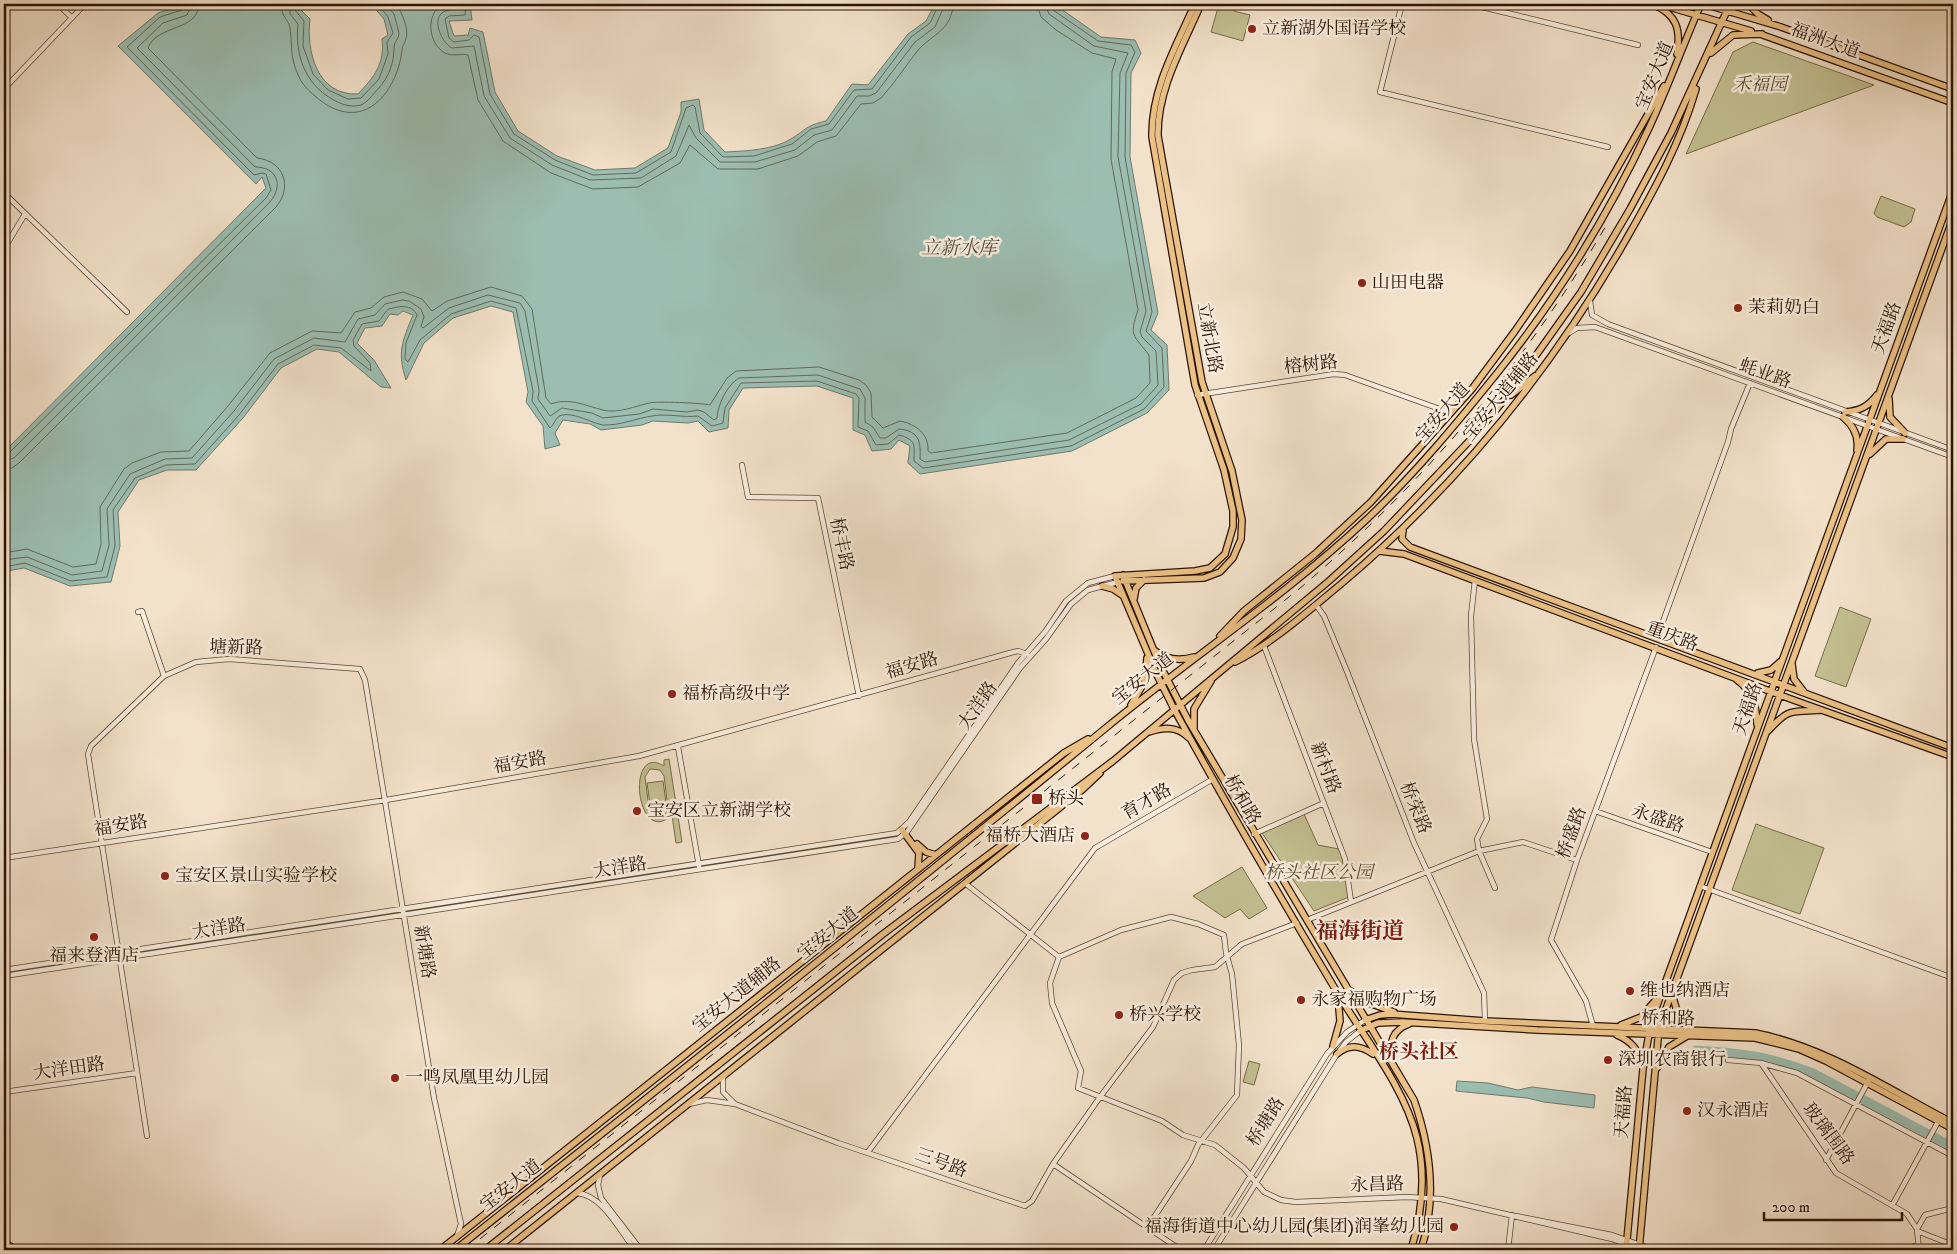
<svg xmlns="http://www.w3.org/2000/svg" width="1957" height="1254" viewBox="0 0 1957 1254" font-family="'IM FELL DW Pica','Noto Serif SC',serif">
<rect width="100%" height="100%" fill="#f3e2cb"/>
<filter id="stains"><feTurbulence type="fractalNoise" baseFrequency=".004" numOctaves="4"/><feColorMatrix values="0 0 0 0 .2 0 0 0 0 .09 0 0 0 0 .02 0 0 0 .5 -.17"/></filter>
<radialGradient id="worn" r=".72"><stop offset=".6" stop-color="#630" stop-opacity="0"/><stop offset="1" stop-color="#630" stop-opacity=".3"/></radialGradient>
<!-- green -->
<path fill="#c3c092" stroke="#786a49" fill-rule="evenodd" d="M1219 4H1236L1234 11 1250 15 1243 41 1211 32Z
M1753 42 1874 85 1686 154 1733 52Z
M1881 196 1915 209 1911 222 1904 227 1877 217 1874 213Z
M1840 607 1871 619 1846 687 1815 676Z
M669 759 682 842 676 843 672 815C636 849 625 742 664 766V760ZM650 769 660 770 664 776 668 808 666 813 660 816 653 815 649 808 645 777Z
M663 781 666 802 650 804 647 783Z
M1304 814 1318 845 1339 849 1344 859 1349 897 1314 911 1262 833Z
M1756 824 1824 848 1800 914 1732 890Z
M1242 867 1267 908 1249 919 1240 909 1225 918 1193 896Z
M1249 1061 1260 1064 1254 1085 1243 1082Z"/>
<!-- water -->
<path fill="#9cbeb2" stroke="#6f7a6b" d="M187 4H304L300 9 310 19C306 51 317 96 358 94 374 77 385 64 382 39L388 35 384 19 371 4H470L472 20 449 21 454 36 468 35 470 28 483 32 495 92 518 131 557 156 595 170 635 168 668 148 681 112V102L699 99 704 130 725 152C746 151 773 150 791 139 807 129 805 126 826 121L852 84 868 85 908 34 926 21 935 4H1054L1101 37 1135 40 1141 53 1131 73 1130 157 1158 313 1151 330 1167 345 1169 390 1147 413 1072 451 920 474 908 463 910 446 899 440 891 449 872 451 865 435 853 430V398L817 386 743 388 729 410 728 428 709 432 698 421 688 423 653 421 642 425 601 430 590 424 563 420 555 433 560 445 545 449 543 426 526 402 528 392 513 312 491 306 453 318 424 343 406 380C397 352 402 342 413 315L403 311 398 315 390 314 382 326 365 328 357 343 374 360 391 388 381 387 339 352 317 349 281 368 243 418 196 470H167L139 480 118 512 120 546 111 582 70 586 24 568 7 571 10 585 4 590V452L266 188 262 177 256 184 118 46 158 13Z
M1457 1081 1488 1083 1518 1090 1532 1087 1595 1095 1594 1108 1544 1102 1527 1098 1456 1091Z"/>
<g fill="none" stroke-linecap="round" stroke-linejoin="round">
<!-- shore -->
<path stroke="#646859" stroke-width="1" d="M282 4C280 17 289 19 290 28 293 49 289 57 300 79 306 90 318 99 327 105 369 130 398 87 402 50 402 46 405 43 406 39 409 28 402 13 396 4
M290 4V14L298 24C295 54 304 83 332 99 340 104 351 108 361 105 368 102 373 94 378 89 389 77 394 63 394 47 394 42 399 39 399 33L394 14 386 4
M297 4 295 10 304 21 303 46 313 74 328 90 348 99 361 98 379 79 388 54 387 42 393 33 388 17 378 4
M443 4C425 13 428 44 445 53 453 57 461 53 468 55L478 100 503 141 551 173 593 189 638 187 680 163 690 145 718 169H758L798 156 817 142 836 136 861 104 873 103 881 98C895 83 906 65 919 49 933 34 952 30 953 4
M459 4 458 9C453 10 447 9 442 13 432 21 442 43 452 48L474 46 484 96 510 138 552 165 590 180 641 178 676 156 689 125 696 138 720 162H755L795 150 814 135 832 130 857 96H869L876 93 915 42 935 27 945 4
M466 4 465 15 449 16 445 19 449 38 454 42 469 40 474 35 479 37 490 94 514 134 555 160 593 175 636 173 671 152 686 108 693 105 695 107 700 133 723 157 754 156 792 144 811 129 829 124 854 90 872 89 911 37 930 23 939 4
M4 455 9 453 266 198 271 190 266 174 262 173 254 175 127 47 160 17 182 10 185 4
M4 461 14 458 270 202C284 185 277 167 255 167L137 48 163 23 187 15 192 4
M4 469 12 468 19 463 276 207C293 187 284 161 257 158L148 48C157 24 198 32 199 4
M4 553 27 549 73 567 96 564 101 544 100 507 124 469 132 463 161 452 189 451 228 406 270 353 312 331 341 333 355 312 371 308 384 297 403 292 422 299 432 311 447 301 491 287 522 296 532 309 546 398 551 404C569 397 586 406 603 410 617 414 636 406 649 403 655 401 704 403 710 405L727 378 736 371 819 367 859 380 866 385 871 393 872 417 883 428 900 421C916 424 929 434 928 451L931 453 1067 433 1136 398 1150 383 1149 355C1133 334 1129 337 1138 310L1111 159 1112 72 1116 59 1092 53 1056 30 1041 17 1037 4
M4 560 27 557 72 575 102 571 109 545 107 509 130 474 165 459 192 458 234 411 274 359 314 338 345 342 358 319 375 315 385 304 402 300 409 301 421 309 424 317 421 326 423 328 449 308 488 295 520 303 525 311 539 390 538 399 550 416 562 408 592 413 603 418 639 414 653 409 687 412 698 410 704 412 714 420 717 418C718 404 727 385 739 378L818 375 860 389 865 398V422L873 427 880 438H886L899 429C919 431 921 441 920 459L925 462 1069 440 1141 404 1158 385 1156 351 1142 337 1140 332 1146 311 1118 157 1120 73 1128 53 1094 46 1049 14 1045 4
M4 567 25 563 71 581 107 577 115 546 113 510 135 478 166 465 195 464 239 415 278 364 314 345 341 348 371 371 370 363 354 346 353 340 362 324 379 321C382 318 385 311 389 309 399 306 412 304 417 315L406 343 405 359 408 362 420 340 451 314 491 301 516 308 533 391 532 401 550 428C554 425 556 416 562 415 574 412 594 424 603 425 619 426 637 418 652 416 667 413 683 418 698 416L712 426 723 423 725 408 741 383 817 381 856 394 859 398 858 427 868 431 876 445 888 444 899 435C917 440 914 445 914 461L923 468 1071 446 1144 409 1164 387 1162 348 1146 331 1152 312 1125 157 1126 73 1135 52 1131 45 1098 41 1053 10 1051 4"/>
<!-- river -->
<path stroke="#9cbeb2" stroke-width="9" d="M1696 1050C1741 1053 1770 1056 1813 1073L1953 1147"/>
<defs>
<path id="minor" d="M58 4 72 18
M616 4 637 6 646 4
M1402 4 1380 92 1608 147
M1470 4 1638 45
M4 89 85 4
M4 193 127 312
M4 249 25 214
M1590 301 1592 315 1608 324 1953 450
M1569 333 1577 328 1595 327 1953 457
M1197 395 1334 374 1345 375 1451 413
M742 465 748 497 818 498 859 696
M1475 580 1471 616 1474 739 1487 819 1477 839 1479 851 1495 888
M1316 605 1324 616 1346 669 1414 843 1484 993 1485 1021
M138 612 142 611 164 676
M1657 638 1728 442 1731 429 1750 383
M1264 646 1345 859 1351 902
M678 747 699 866
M1595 811 1712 852
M1254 834 1324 803
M4 858 386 800 639 756 1010 653 1018 651 1027 654
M966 884 1059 957 1050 983 1052 1003 1081 1071 1078 1088 1162 1121 1183 1135 1215 1145 1244 1168 1264 1192 1281 1200 1296 1202 1407 1197 1441 1199 1612 1239 1642 1250
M1700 886 1953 978
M1307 920 1479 851 1523 842 1577 860
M1059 957 1121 930 1171 917 1198 924 1224 935 1226 953 1232 974 1239 1045 1237 1095 1198 1145 1191 1161 1147 1228
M4 970 897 833 909 822 1018 663 1045 632 1066 601 1088 583 1115 576
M4 976 898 839 907 832 1020 668 1046 639 1071 604 1088 590 1118 582
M1593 1026 1586 1001 1551 940 1577 860 1656 647
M1728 1060 1761 1063 1797 1073 1953 1156
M1761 1063 1836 1173 1907 1214 1917 1229 1919 1250
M4 1092 137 1073
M689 1104 707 1100 735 1104 723 1092V1076
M735 1104 838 1143 1025 1206 1032 1201 1053 1164 1100 1097 1153 1027 1174 980 1182 973 1192 970 1215 967 1242 944 1297 923
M147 1136 88 754 91 746 164 676 196 662 229 659 360 669 365 680 434 1098 461 1224 457 1236
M868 1152 1095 848 1213 779
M1826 1160 1870 1078
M1053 1164 1181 1250
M600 1175 598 1185 601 1198 641 1250
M577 1193C603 1195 620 1231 635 1250
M1893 1204 1939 1120
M1516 1216 1612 1235 1655 1250
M1917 1229 1925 1215 1953 1208
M1917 1231 1953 1245
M1204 1250 1327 1054 1347 1032 1365 1020
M1214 1250 1337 1054 1346 1042 1360 1031
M1508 1250 1512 1215
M1903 1250 1918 1245"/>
<path id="major" d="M1195 4C1176 46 1151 89 1152 137L1195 385 1224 470 1233 511V527L1225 554 1210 568 1195 571 1115 576 1157 675 1174 709C1226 804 1281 899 1337 992 1364 1038 1404 1086 1417 1138 1426 1175 1422 1214 1411 1250
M1653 4C1677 15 1681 29 1677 54
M1659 4 1751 31
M1704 4 1781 27 1953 89
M1748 4 1758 14 1768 20
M1760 34 1953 103
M1711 53 1733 35 1762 34
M1511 395 1535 376
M1889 399 1890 417 1905 433
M1845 412C1859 411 1868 407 1877 395
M1843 417C1854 426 1859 436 1857 450
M1870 454 1886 439H1903
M1403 530 1402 539 1410 547 1953 748
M1379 551 1404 554 1788 698 1953 757
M1123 575 1159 663 1188 720 1414 1100C1431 1149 1437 1200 1421 1250
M1123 581 1204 578 1220 572 1233 558 1241 539 1242 520 1232 471 1202 382 1158 136C1157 89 1183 46 1201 4
M1102 586 1113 589 1122 595
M1134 599 1136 588 1144 580
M1220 636 1244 611 1316 553 1371 502 1472 389 1515 331 1570 251 1664 86
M1154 650C1166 660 1180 661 1194 657
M1235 662C1274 642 1307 612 1341 584 1457 486 1553 368 1628 236 1655 189 1681 141 1696 89
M1792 664 1794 679 1804 692
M1758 673 1771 670 1780 662
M1736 679C1753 692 1756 703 1757 724
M1131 705 1145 681 1147 658
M1194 727V709L1211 681
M1768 731C1791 706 1791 713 1821 710
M1149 732C1164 727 1177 726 1189 738
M902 830 919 853 918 868
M917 844 926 852 936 855
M1349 990 1369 1003 1394 1012
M1673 997 1678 1015 1691 1028
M1365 1020 1380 1015 1391 1014 1485 1021 1755 1033C1827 1047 1889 1090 1953 1123
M1621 1025 1641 1017 1655 1001
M1360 1031 1378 1023 1402 1022 1537 1030 1755 1038 1799 1049 1826 1061 1953 1129
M1617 1035C1631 1041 1638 1049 1642 1064
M1333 1046 1340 1021 1338 997
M1337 1054C1349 1044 1360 1045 1373 1054
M1391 1058C1390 1042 1392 1030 1409 1024
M1657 1068 1669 1047 1687 1036
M4 1242 16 1250
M440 1250 1064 753 1088 739
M455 1250C673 1078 891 904 1107 727 1192 657 1285 596 1366 520 1414 475 1457 423 1498 372 1557 298 1609 214 1649 128 1668 87 1683 45 1701 4
M485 1250 883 934 1113 761 1329 581 1384 531 1474 436 1505 399 1581 292 1630 209 1671 133 1730 4
M505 1250C697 1096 891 944 1083 789L1100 773
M1626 1250 1643 1069 1651 1022 1953 190
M1639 1250 1659 1028 1953 218"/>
</defs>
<!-- minor casing -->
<use href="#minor" stroke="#5e4733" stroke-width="6"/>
<!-- major casing -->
<use href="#major" stroke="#2c1300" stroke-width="8"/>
<!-- minor -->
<use href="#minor" stroke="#f7ecdd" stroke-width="4.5"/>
<!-- major -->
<use href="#major" stroke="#eac186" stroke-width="5.5"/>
<!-- rail -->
<path stroke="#2c1300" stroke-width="1" stroke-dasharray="9 9" stroke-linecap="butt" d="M466 1250 1299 589C1422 485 1526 363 1607 224"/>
</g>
<!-- markers -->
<g fill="#8f2418" stroke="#f7ecdd" stroke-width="2">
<circle cx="1252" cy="29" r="5"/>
<circle cx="1362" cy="283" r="5"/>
<circle cx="1738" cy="308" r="5"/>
<circle cx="672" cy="694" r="5"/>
<rect x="1031" y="793" width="12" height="12" rx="2.5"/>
<circle cx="637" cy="811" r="5"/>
<circle cx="1085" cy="836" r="5"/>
<circle cx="165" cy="876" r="5"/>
<circle cx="94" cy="937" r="5"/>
<circle cx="1630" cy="991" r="5"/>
<circle cx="1301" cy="1000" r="5"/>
<circle cx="1119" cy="1015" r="5"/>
<circle cx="1608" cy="1060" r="5"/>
<circle cx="395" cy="1078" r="5"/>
<circle cx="1687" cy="1111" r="5"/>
<circle cx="1454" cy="1227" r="5"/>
</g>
<g text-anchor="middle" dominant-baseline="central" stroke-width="5" stroke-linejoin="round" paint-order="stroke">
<!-- poi labels -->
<g font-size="18" fill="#2c1300" stroke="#f7ecdd" text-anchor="start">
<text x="1262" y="29">立新湖外国语学校</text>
<text x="1372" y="283">山田电器</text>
<text x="1748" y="308">茉莉奶白</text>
<text x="682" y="694">福桥高级中学</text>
<text x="1048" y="799">桥头</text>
<text x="647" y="811">宝安区立新湖学校</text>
<text x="1075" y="836" text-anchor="end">福桥大酒店</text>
<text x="175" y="876">宝安区景山实验学校</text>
<text x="94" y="956" text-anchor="middle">福来登酒店</text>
<text x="1640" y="991">维也纳酒店</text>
<text x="1311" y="1000">永家福购物广场</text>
<text x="1129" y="1015">桥兴学校</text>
<text x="1618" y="1060">深圳农商银行</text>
<text x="405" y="1078">一鸣凤凰里幼儿园</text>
<text x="1697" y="1111">汉永酒店</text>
<text x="1444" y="1227" text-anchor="end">福海街道中心幼儿园(集团)润峯幼儿园</text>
</g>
<!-- street labels -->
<g font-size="18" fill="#2c1300" stroke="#f7ecdd">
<text transform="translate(1825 41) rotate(20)">福洲大道</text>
<text transform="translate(1655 76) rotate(-68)">宝安大道</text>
<text transform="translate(1887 328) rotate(-70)">天福路</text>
<text transform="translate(1209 338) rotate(80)">立新北路</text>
<text transform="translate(1311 365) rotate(-6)">榕树路</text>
<text transform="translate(1765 374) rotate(20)">蚝业路</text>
<text transform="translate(1501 397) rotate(-51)">宝安大道辅路</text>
<text transform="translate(1443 413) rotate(-49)">宝安大道</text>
<text transform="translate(841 544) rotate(78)">桥丰路</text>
<text transform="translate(1672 637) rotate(20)">重庆路</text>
<text transform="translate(236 648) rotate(1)">塘新路</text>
<text transform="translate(912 666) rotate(-16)">福安路</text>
<text transform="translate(1143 679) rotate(-38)">宝安大道</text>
<text transform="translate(978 706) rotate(-55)">大洋路</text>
<text transform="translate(1748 709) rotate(-71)">天福路</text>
<text transform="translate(520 763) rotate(-10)">福安路</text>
<text transform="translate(1325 768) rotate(69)">新村路</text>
<text transform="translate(1242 800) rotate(60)">桥和路</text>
<text transform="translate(1147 802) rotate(-30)">育才路</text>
<text transform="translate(1415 808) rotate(68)">桥荣路</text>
<text transform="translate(1658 819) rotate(19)">永盛路</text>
<text transform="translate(121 826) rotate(-9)">福安路</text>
<text transform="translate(1572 833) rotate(-70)">桥盛路</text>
<text transform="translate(620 868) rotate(-9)">大洋路</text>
<text transform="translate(219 929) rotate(-9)">大洋路</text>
<text transform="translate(828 934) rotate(-39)">宝安大道</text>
<text transform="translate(424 952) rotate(81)">新塘路</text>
<text transform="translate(737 995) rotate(-39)">宝安大道辅路</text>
<text transform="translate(1668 1019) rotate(1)">桥和路</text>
<text transform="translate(69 1069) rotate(-8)">大洋田路</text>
<text transform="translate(1624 1112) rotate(-85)">天福路</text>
<text transform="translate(1266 1122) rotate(-58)">桥塘路</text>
<text transform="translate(1828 1134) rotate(53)">玻璃围路</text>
<text transform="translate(941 1163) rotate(20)">三号路</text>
<text transform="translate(1377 1185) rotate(-2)">永昌路</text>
<text transform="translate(511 1186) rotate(-38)">宝安大道</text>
</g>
<!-- park labels -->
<g font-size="18" font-style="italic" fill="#615033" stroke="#f7ecdd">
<text x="1760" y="85">禾福园</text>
<text x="1319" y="873">桥头社区公园</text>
</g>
<!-- water labels -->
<g font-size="19" font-style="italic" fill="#534f3e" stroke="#f7ecdd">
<text x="959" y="248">立新水库</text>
</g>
<!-- quarter labels -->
<g font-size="20" font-weight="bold" fill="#7a1f14" stroke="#f7ecdd">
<text x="1419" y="1052">桥头社区</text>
</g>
<!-- district labels -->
<g font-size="22" font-weight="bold" fill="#7a1f14" stroke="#f7ecdd">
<text x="1360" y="931">福海街道</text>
</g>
</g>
<!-- margin -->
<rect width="1957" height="1254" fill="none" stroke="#f3e2cb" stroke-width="20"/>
<rect x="5" y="5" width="1947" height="1244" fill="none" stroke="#2c1300" stroke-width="2.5"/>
<rect x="10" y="10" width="1937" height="1234" fill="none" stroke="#2c1300"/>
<!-- scale -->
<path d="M1764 1212v8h138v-8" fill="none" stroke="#2c1300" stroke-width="2.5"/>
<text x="1772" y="1212" font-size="15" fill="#2c1300" stroke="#f7ecdd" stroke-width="4" paint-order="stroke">200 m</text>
<rect width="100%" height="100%" filter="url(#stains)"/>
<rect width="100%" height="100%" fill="url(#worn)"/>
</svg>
